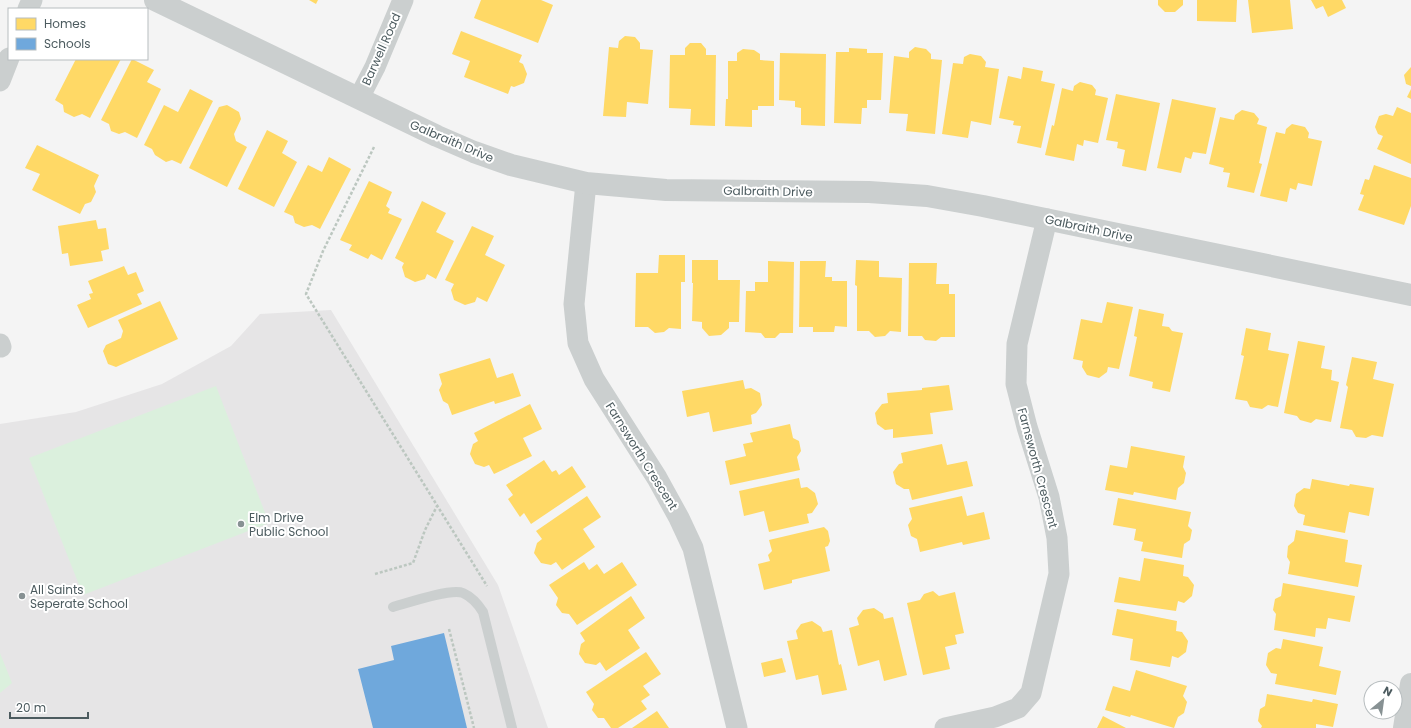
<svg xmlns="http://www.w3.org/2000/svg" width="1411" height="728" viewBox="0 0 1411 728" font-family="Poppins,sans-serif">
<rect width="100%" height="100%" fill="#f4f4f4"/>
<!-- education -->
<path fill="#e6e5e6" d="M331 310 498 585 548 728H0V424L76 412 162 384 231 346 260 314Z"/>
<!-- green -->
<path fill="#dbf0dd" d="M216 386 269 523 83 595 29 458Z
M0 653 12 683 0 693Z"/>
<!-- homes -->
<path fill="#ffd966" d="M309 0H318L316 4Z
M481 0H541L553 5 538 43 474 18Z
M1158 0H1183V5L1175 12H1165L1158 5Z
M1197 0H1237L1236 22 1197 21Z
M1248 0H1290L1293 29 1252 33Z
M1311 0H1342L1346 8 1328 17 1323 6 1316 9Z
M461 31 522 55 519 62 523 64 527 74 524 83 514 87 511 86 508 94 464 77 470 61 452 54Z
M625 36 635 37 640 43V49L653 50 648 104 627 102 626 117 603 116 609 47 618 48 619 41Z
M690 43H701L706 49V55H716L715 126 690 125 691 109 669 108 670 55H685V48Z
M915 47 926 49 931 54V59L942 60 935 134 906 131 908 114 889 113 894 56 909 58V52Z
M849 48 867 49V53H883L881 100H867V108H862L861 124 834 123 836 52H849Z
M743 49 754 50 760 54V60L774 61V106H758V110H752V127L725 126 726 99H728V61H737V53Z
M780 53 826 54 825 126 801 125V108L795 107V101L779 100Z
M970 54 981 56 986 62 985 67 999 69 991 125 971 121 968 138 942 134 953 63 963 64 964 57Z
M76 59H121L90 118 82 114 74 117 64 112 63 105 55 100Z
M132 59 154 70 147 82 161 89 137 138 125 132 119 134 111 131 109 124 101 120Z
M1023 67 1043 71 1041 81 1055 84 1041 148 1017 143 1021 126 1013 125 1014 121 999 118 1008 76 1021 79Z
M1411 67V86L1406 84 1404 75Z
M1080 82 1092 85 1096 90 1095 95 1108 98 1098 143 1084 140 1083 146 1077 144 1074 161 1045 155 1052 125 1054 126 1062 88 1073 91 1074 86Z
M190 89 213 101 181 164 172 160 166 162 155 155 152 149 144 145 164 105 178 112Z
M1411 89V99L1407 97Z
M1116 94 1160 103 1146 171 1122 166 1125 150 1117 148 1118 142 1106 140Z
M1172 99 1216 108 1206 154 1193 152 1191 159 1185 157 1181 173 1157 168Z
M227 105 239 112 241 119 234 134 236 141 247 147 227 187 189 168 219 107Z
M1397 107 1411 113V164L1377 149 1383 136 1378 134 1375 127 1379 116 1386 114 1393 116Z
M1242 110 1254 113 1259 119 1257 124 1267 127 1259 163 1262 164 1254 193 1227 187 1230 173 1223 172 1224 168 1209 164 1220 117 1234 120 1235 115Z
M1292 124 1305 127 1309 133 1308 138 1322 141 1312 186 1298 183 1296 190 1290 188 1287 202 1260 196 1276 132 1285 134 1286 129Z
M267 130 288 141 282 153 297 162 274 207 238 189Z
M37 145 99 175 94 186 96 192 91 202 85 204 80 214 32 190 40 174 25 168Z
M329 157 351 169 320 229 312 225 304 227 295 223 293 216 284 212 308 165 322 172Z
M1374 165 1411 178V206L1404 225 1358 210 1364 195 1360 194 1365 179 1369 180Z
M369 181 392 192 386 206 390 209 388 213 402 219 382 260 371 254 368 259 349 250 352 245 340 240Z
M422 201 446 213 436 232 454 241 436 279 427 274 425 279 415 282 405 277 402 267 404 263 395 258Z
M96 220 98 229 106 228 109 249 101 251 103 261 70 266 68 253 62 254 58 226Z
M472 226 494 236 485 255 505 265 487 302 477 297 475 302 465 305 454 300 451 290 454 284 445 280Z
M659 255H685V282H681V329L669 328 664 332 655 333 648 327H635L636 273H658Z
M692 260H718V280H740L739 322H729V328L721 335 709 336 702 328V322L692 321 693 283H692Z
M856 260 879 261V277L902 278 901 332 890 331 885 336 875 337 869 331H857V286L855 285Z
M768 261 794 262 793 333H780L775 338H765L761 333 745 332 746 291H755V282H768Z
M800 261H826L825 277H832V281H847V327L835 326 834 332H813V327H799Z
M909 263H937L936 284H949V294H955V337H941L936 341 925 340 922 336H908Z
M124 266 128 275 136 272 144 291 137 294 142 304 88 328 77 305 91 299 89 294 93 293 88 281Z
M160 301 178 339 116 367 108 364 103 351 106 345 121 338 123 331 118 320Z
M1107 302 1133 307 1119 369 1108 367 1107 372 1099 378 1087 375 1082 367 1083 361 1073 359 1081 319 1102 323Z
M1139 309 1164 314 1162 326 1169 327 1172 331 1183 333 1170 392 1152 388 1153 382 1129 376 1137 337 1134 336Z
M1246 328 1271 333 1268 350 1289 354 1278 407 1268 405 1262 409 1250 407 1247 401 1235 399 1244 356 1241 355Z
M1298 341 1325 346 1321 368 1332 370 1331 380 1339 382 1331 422 1316 419 1311 423 1300 420 1297 416 1284 413Z
M1352 357 1377 362 1373 379 1394 384 1383 437 1372 435 1366 438 1356 437 1352 430 1340 428 1348 387 1346 385Z
M490 358 497 378 513 373 521 396 495 404 494 401 452 415 448 404 443 401 439 390 442 384 439 374Z
M743 380 745 389 751 388 760 393 762 405 756 413 751 415 752 424 713 432 709 412 687 417 682 391Z
M949 385 953 410 930 413 933 434 893 438V429L885 430 877 424 875 413 882 404 888 403 887 393 922 390V388Z
M530 404 542 429 523 438 532 456 494 474 489 465 484 467 475 464 470 454 473 444 478 441 474 433Z
M790 424 793 438 799 441 801 451 797 457 800 470 730 485 725 461 746 456 743 444 753 442 750 433Z
M942 444 947 465 967 461 973 486 912 500 909 489H904L896 484 893 472 899 464 903 463 901 453Z
M1131 446 1185 456 1183 467 1186 473 1184 483 1178 488 1176 500 1134 492 1133 495 1105 490 1110 465 1127 468Z
M544 460 552 472 556 470 559 475 572 466 586 487 531 524 524 513 520 517 508 499 513 495 506 485Z
M799 478 801 488 807 487 815 493 818 504 812 513 807 514 809 523 769 532 764 511 744 516 739 491Z
M1312 479 1349 486 1350 484 1374 488 1369 516 1349 512 1345 533 1303 525 1305 515 1298 513 1294 506 1296 494 1304 488 1310 489Z
M587 496 601 517 583 529 595 547 562 570 556 562 551 565 541 563 534 553 537 543 542 539 536 531Z
M962 496 967 516 984 512 990 539 963 545 962 542 920 552 917 539 911 536 908 525 912 519 909 508Z
M1118 498 1191 512 1188 526 1192 530 1190 540 1184 544 1182 558 1141 551 1143 542 1134 540 1136 529 1113 525Z
M824 527 828 531 830 541 828 546 825 547 830 571 792 580V583L764 590 758 564 770 561 768 555 772 551 769 540Z
M1296 530 1348 540 1345 562 1362 565 1358 587 1288 574 1290 562 1287 557 1288 546 1294 541Z
M1144 558 1184 565 1183 576 1188 577 1194 585 1192 596 1184 603 1178 601 1176 611 1114 602 1119 577 1140 581Z
M584 562 589 570 597 564 604 574 622 562 637 585 577 625 569 614 562 613 556 605 558 598 549 585Z
M1283 583 1355 596 1350 622 1328 618 1326 629 1316 628 1315 637 1274 630 1276 614 1273 610 1275 599 1281 596Z
M933 591 939 596 955 592 964 633 955 635 957 644 945 647 950 669 923 675 907 603 920 600 924 594Z
M631 596 645 618 628 630 640 648 606 671 600 662 596 665 585 663 579 654 581 644 585 641 580 633Z
M874 608 883 614 884 619 893 617 907 675 884 681 879 660 858 666 849 628 859 625 857 618 863 610Z
M1117 609 1177 621 1176 631 1182 632 1188 641 1186 652 1178 658 1172 656 1170 667 1130 660 1133 639 1112 635Z
M812 621 821 627 823 632 832 630 839 665 841 664 847 690 822 695 818 675 796 680 787 641 798 639 796 631 801 624Z
M1283 639 1323 647 1319 666 1341 671 1336 695 1275 684 1277 674 1271 673 1266 665 1268 653 1276 648 1281 649Z
M646 652 661 674 643 686 650 695 641 701 647 709 618 728H611L604 718H598L592 710 594 704 586 692Z
M782 658 786 672 764 677 761 663Z
M1136 670 1187 686 1183 696 1187 702 1184 713 1178 717 1174 728 1131 715 1130 717 1105 710 1113 686 1130 691Z
M1267 694 1312 702 1313 699 1338 704 1333 727 1316 724V728H1261L1262 726 1258 721 1260 709 1265 706Z
M657 711 669 728H632Z
M1103 716 1126 728H1097Z"/>
<!-- schools -->
<path fill="#6fa8dc" d="M444 633 467 728H373L358 669 394 660 391 646Z"/>
<g fill="none" stroke-linecap="round" stroke-linejoin="round">
<!-- path -->
<path stroke="#bcc7c0" stroke-width="2.5" stroke-dasharray="3 2" stroke-linecap="butt" d="M374 147 323 251 306 294 487 586
M375 574 413 563 425 530 437 506
M449 629 474 728"/>
<!-- service -->
<path stroke="#cbcfcf" stroke-width="10" d="M393 607C407 603 451 588 463 593 472 597 478 604 483 612L512 728"/>
<!-- minor -->
<path stroke="#cbcfcf" stroke-width="21" d="M28 9 32 0
M0 81 9 58
M359 98 375 67 403 0
M586 183 574 304 578 343 594 379 657 478 679 518 693 548 737 728
M0 344 1 347
M945 728 995 717 1018 708 1031 693 1059 574 1057 538 1049 497 1027 427 1016 384 1017 344 1047 219"/>
<!-- tertiary -->
<path stroke="#cbcfcf" stroke-width="22" d="M155 0 437 136 474 152 511 165 586 183 666 190 869 192 927 196 983 206 1411 295
M1404 728 1411 684"/>
</g>
<!-- markers -->
<g fill="#879193" stroke="#fff" stroke-width="1.5">
<circle cx="241" cy="524" r="4"/>
<circle cx="22" cy="596" r="4"/>
</g>
<g text-anchor="middle" dominant-baseline="central" stroke-width="4" stroke-linejoin="round" paint-order="stroke">
<!-- street labels -->
<g font-size="12" fill="#4c5b5f" stroke="#fff">
<text transform="translate(381 49) rotate(-66)">Barwell Road</text>
<text transform="translate(452 141) rotate(23)">Galbraith Drive</text>
<text transform="translate(768 191) rotate(1)">Galbraith Drive</text>
<text transform="translate(1089 228) rotate(12)">Galbraith Drive</text>
<text transform="translate(642 456) rotate(58)">Farnsworth Crescent</text>
<text transform="translate(1038 468) rotate(75)">Farnsworth Crescent</text>
</g>
<!-- poi labels -->
<g font-size="12" fill="#4c5b5f" stroke="#fff" text-anchor="start">
<text x="249" y="517">Elm Drive<tspan x="249" dy="14">Public School</tspan></text>
<text x="30" y="589">All Saints<tspan x="30" dy="14">Seperate School</tspan></text>
</g>
</g>
<!-- legend -->
<rect x="8" y="8" width="140" height="52" fill="#ffffff" stroke="#b7bdbf"/>
<rect x="16" y="18" width="20" height="12" fill="#ffd966" stroke="#b7bdbf"/>
<text x="44" y="28" font-size="12" fill="#4c5b5f">Homes</text>
<rect x="16" y="38" width="20" height="12" fill="#6fa8dc" stroke="#b7bdbf"/>
<text x="44" y="48" font-size="12" fill="#4c5b5f">Schools</text>
<!-- north arrow -->
<g transform="translate(1383 700) rotate(29)"><circle r="19" fill="#ffffff" stroke="#b7bdbf"/>
<path d="M0-3L7 15L0 10L-7 15Z" fill="#879193"/>
<text y="-6" font-size="11" font-weight="bold" text-anchor="middle" fill="#4c5b5f">N</text>
</g>
<!-- scale -->
<path d="M10 712v6h78v-6" fill="none" stroke="#4c5b5f" stroke-width="2"/>
<text x="16" y="712" font-size="12" fill="#4c5b5f" stroke="#ffffff" stroke-width="3" paint-order="stroke">20 m</text>
</svg>
